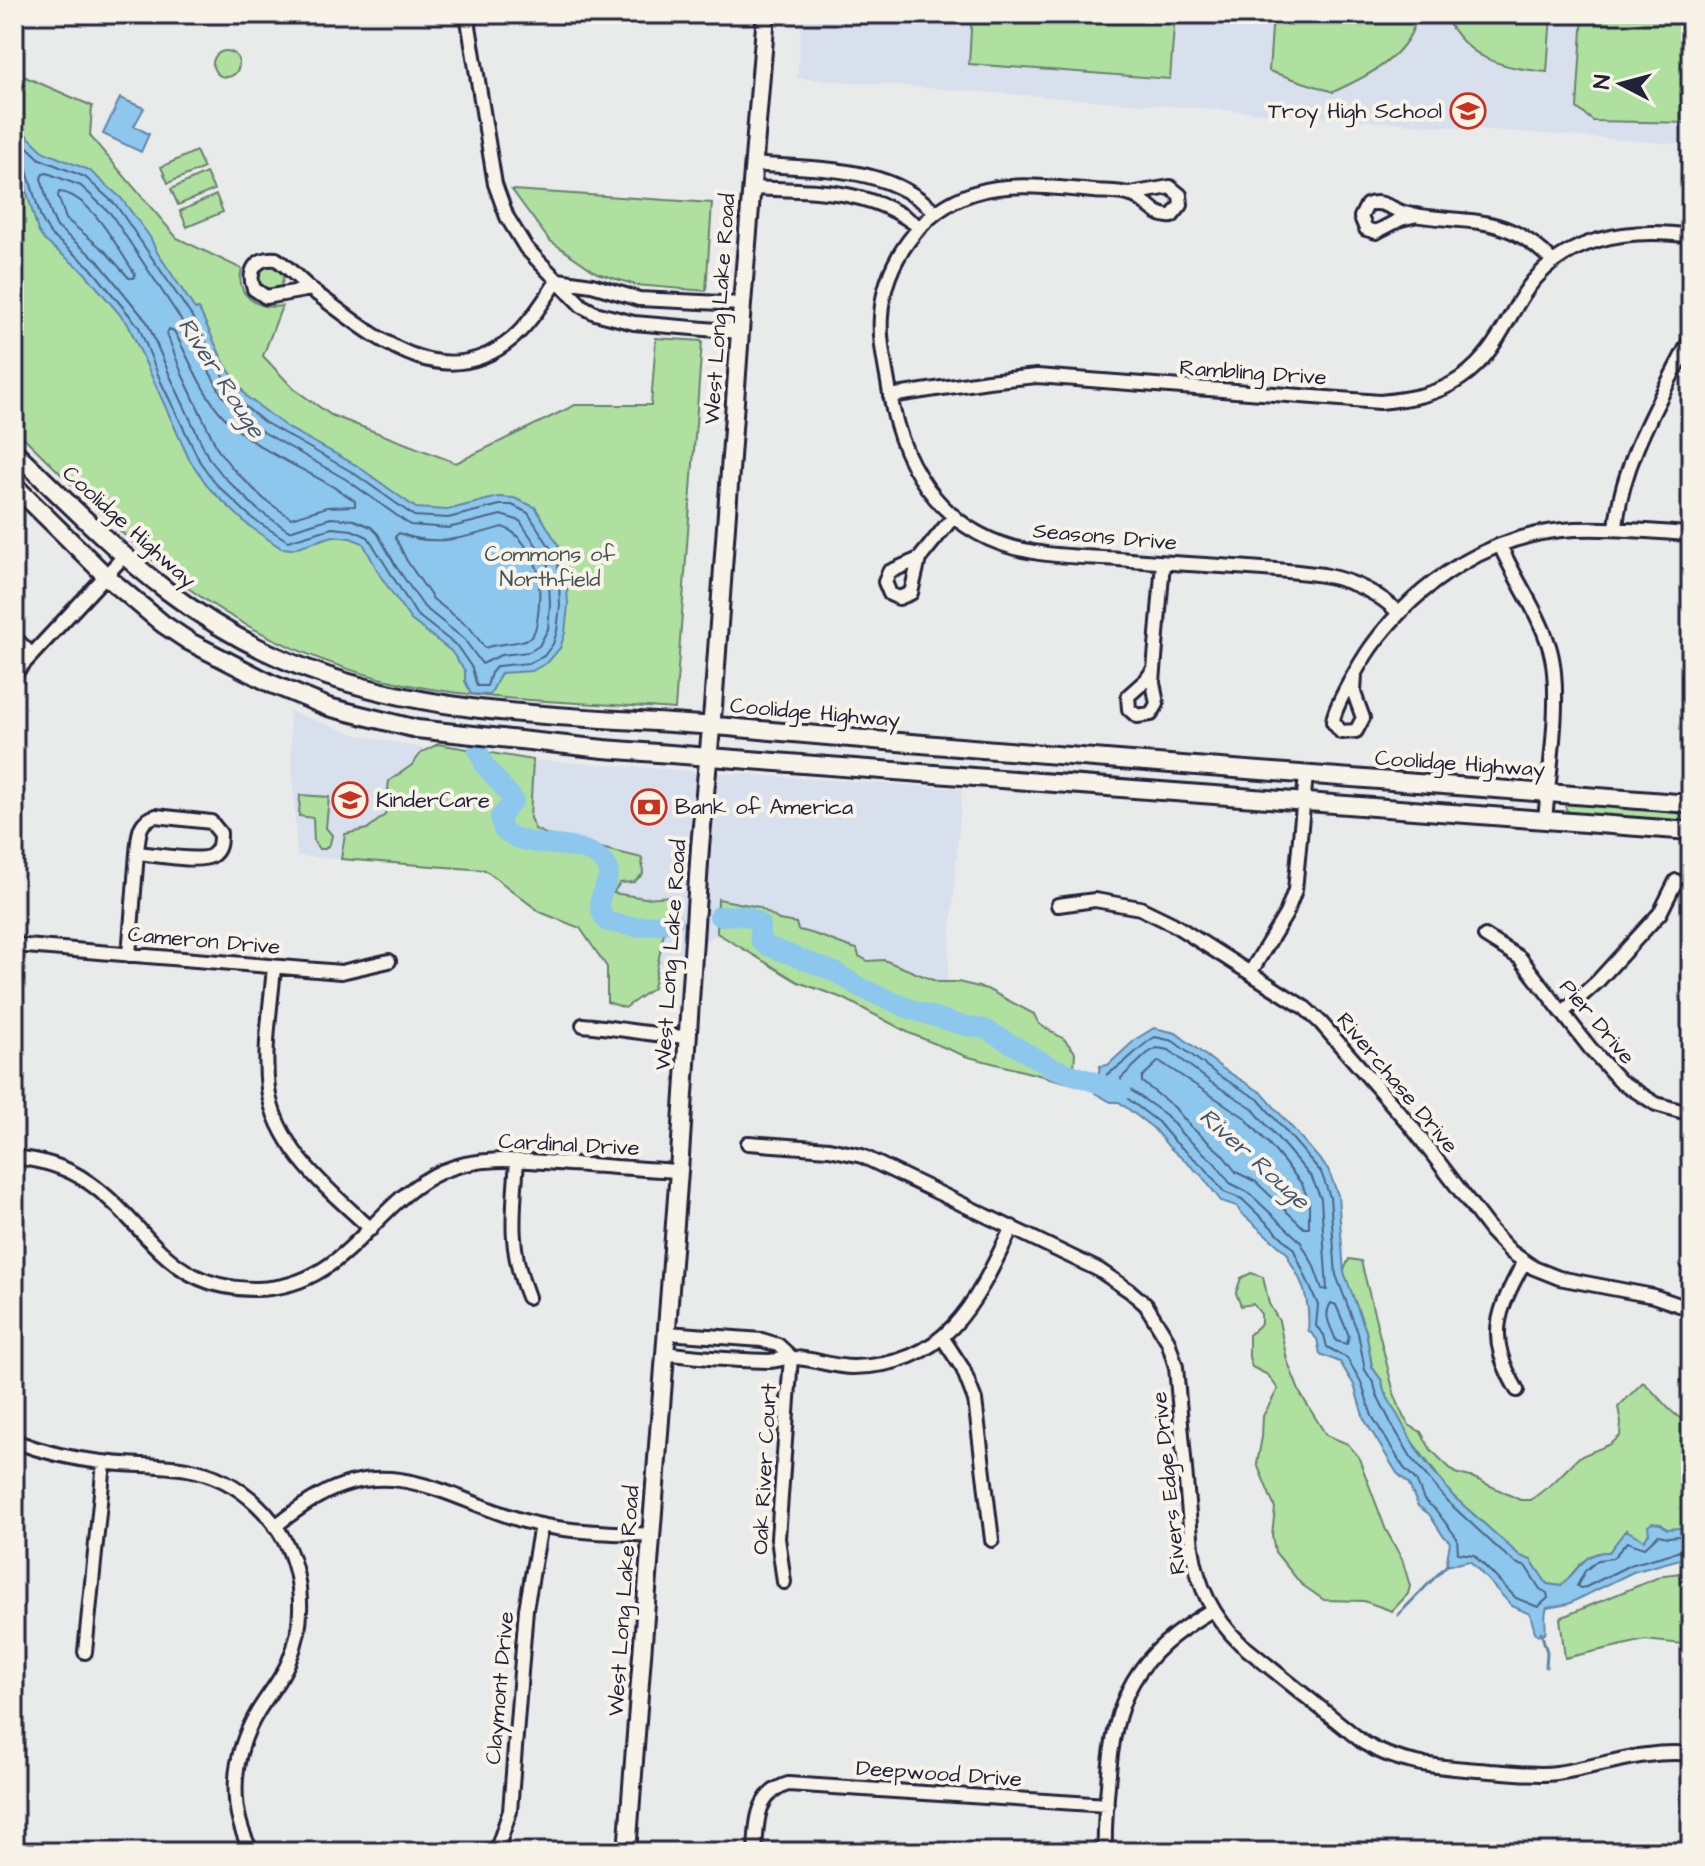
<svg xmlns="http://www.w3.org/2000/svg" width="1705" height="1866" viewBox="0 0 1705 1866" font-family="'Architects Daughter',sans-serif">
<rect width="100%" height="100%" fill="#e9eaea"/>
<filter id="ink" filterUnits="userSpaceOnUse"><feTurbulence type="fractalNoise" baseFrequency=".0125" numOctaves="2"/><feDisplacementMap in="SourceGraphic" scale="16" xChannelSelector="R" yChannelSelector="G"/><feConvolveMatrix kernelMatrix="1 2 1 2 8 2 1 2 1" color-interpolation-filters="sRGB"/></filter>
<g filter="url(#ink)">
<!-- built -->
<path fill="#d8dfed" d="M802 14H1691V145L797 78Z
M289 711 354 734 426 749 533 760 962 789 944 1021 765 945 714 936 663 966 485 870 297 856Z"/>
<!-- green -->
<path fill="#afe0a0" stroke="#68816e" stroke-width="2" d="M972 14H1175L1170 79 969 64Z
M1273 14H1417C1411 56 1366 77 1333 92L1269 71Z
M1443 14H1551L1547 72C1499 67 1468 60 1443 14Z
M1583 14H1691V123L1593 121 1577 108Z
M213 64a13 13 0 1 1 26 0a13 13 0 1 1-26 0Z
M14 72 92 106 90 136 177 238 242 269C234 296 259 310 282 306L263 356 294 389 331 415 456 463 575 405H651L656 338 702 341 675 709C587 702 495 702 409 685 330 669 253 635 188 588 125 541 70 482 14 428Z
M196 151 204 168 168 183 161 167Z
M206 173 214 190 178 205 171 189Z
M512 190 712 203 706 291 636 285 597 273 549 240Z
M216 195 223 212 187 227 180 211Z
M257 278a13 13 0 1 1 26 0a13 13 0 1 1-26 0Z
M438 744 533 760 530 818 535 829 548 835 642 858 643 874 634 882 620 883 613 893 645 898 671 896 653 988 625 1008 607 1002V967L580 928 540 912 485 870 341 859 345 834 367 829 385 815 389 781 412 765 422 752Z
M300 795 329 797 326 828 332 835 330 844 325 849H319L314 842 313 818 299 816Z
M1570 801 1691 811V822L1574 813 1567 811 1565 806Z
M718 899 759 907 779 920 796 923 798 930C819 933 837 944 857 949L859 956 868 961 884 960 938 982H958L987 989 1034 1014 1039 1024 1064 1039 1075 1052 1073 1084 965 1056 909 1033 845 999 798 982 717 933Z
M1349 1259 1361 1261 1394 1393 1403 1416 1409 1425 1421 1432 1431 1450 1455 1473 1474 1478 1520 1500H1531L1553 1483 1579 1457 1611 1444 1620 1436 1621 1423 1618 1407 1643 1382C1661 1397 1669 1415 1691 1424V1527L1649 1533 1644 1541 1626 1530 1609 1552C1584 1551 1577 1571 1561 1586L1547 1584 1531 1560 1520 1556 1453 1496 1405 1432 1384 1391 1382 1381 1372 1367 1366 1331 1343 1272Z
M1251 1273 1263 1277 1269 1304 1279 1321 1287 1360 1300 1393 1326 1435 1348 1444 1358 1456 1386 1530 1402 1559 1410 1586 1408 1594 1392 1611 1364 1601 1324 1600 1301 1584 1275 1552 1272 1535 1275 1508 1257 1464 1262 1437 1263 1416 1278 1389 1268 1375 1252 1367 1249 1357V1335L1261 1324V1314L1253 1304 1241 1306 1236 1293 1241 1278Z
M1691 1572V1645L1645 1640 1565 1658 1560 1618 1664 1575Z"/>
<!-- water -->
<path fill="#8dc7ed" stroke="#6285a6" stroke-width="2" d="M120 98 144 108 134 126 149 134 141 152 103 134Z
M14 123 44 152 89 170 121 198 150 237 157 252 195 309H199L224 363 247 397 288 428 356 465 416 508 447 510 498 497 514 498 535 507 565 556 568 605 565 633 560 648 548 662 532 671 501 673 490 695 471 694 465 681V671L451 651 411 620 381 577 363 543 350 538 333 536 292 549 281 548 248 525 210 489 189 459 128 324 84 272 44 240 38 231 24 182 14 159Z
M1154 1028 1176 1033 1222 1068 1262 1093 1328 1169 1338 1195 1344 1272 1366 1331 1372 1367 1382 1381 1384 1391 1418 1452 1453 1496 1520 1556 1531 1560 1547 1584 1561 1586C1578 1571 1584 1551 1609 1552L1626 1530 1644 1540 1649 1533 1648 1526 1652 1523 1661 1524 1667 1529 1691 1527V1556L1633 1572 1568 1604 1547 1608C1543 1616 1547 1625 1545 1634L1538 1635 1535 1632 1530 1614 1512 1606 1470 1561 1446 1566 1450 1542 1442 1534 1429 1514 1418 1506 1409 1484 1397 1473 1364 1419 1354 1385 1340 1362 1320 1354 1317 1339 1308 1330C1310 1311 1306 1289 1296 1272 1292 1264 1289 1263 1288 1254L1240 1212 1237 1206 1221 1201 1201 1175 1169 1147 1153 1128 1119 1102H1111L1095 1093 1100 1066 1108 1065 1136 1039Z"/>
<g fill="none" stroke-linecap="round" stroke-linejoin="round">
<!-- shore -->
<path stroke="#4d6482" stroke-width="2" d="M14 134 40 159 85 177 116 205 191 315 231 389 241 403 264 422 352 472 414 516 448 518 500 505H512L528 513 558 560 560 605 557 631 553 644 544 656 530 663 497 666 491 673 487 686H477L472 668 457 646 416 614 368 537 352 530 332 528 288 541 253 519 216 484 200 462 161 382 139 327 90 267 50 234 41 218 25 164 21 159 14 158
M47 173 81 186 111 214 182 321 222 395 235 410 258 429 347 480 410 525 448 528 501 515 520 521 548 563 550 604 548 629 539 646 529 652 501 655 482 664 464 639 424 607 397 568 378 534 371 527 354 520 331 518 289 531 258 510 224 477 208 457 171 378 147 322 97 260 57 227 51 214 41 178 43 174Z
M59 192C91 194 119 251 135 274L134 278H129L105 251 66 219 58 196Z
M169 329 174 331C190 360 201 392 224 417 260 455 313 470 355 501V506L327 507 291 518 265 500 233 469 218 450 182 374 167 334Z
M502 527C518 531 532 553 537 568 541 581 540 625 532 636 525 644 497 643 485 648L470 628 433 599 407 561 395 537 399 533C433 548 469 537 502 527Z
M1155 1037 1173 1041 1218 1075 1258 1099 1321 1172 1330 1197 1336 1275 1358 1333 1365 1370 1374 1384 1377 1395 1391 1423 1411 1457 1447 1501 1502 1552 1516 1563 1526 1567 1540 1589 1547 1593 1548 1598 1538 1607 1516 1598 1474 1555 1458 1553 1457 1538 1435 1509 1424 1500 1416 1480 1404 1468 1372 1416 1361 1382 1347 1358 1327 1347 1324 1335 1316 1326 1318 1305 1293 1248 1242 1199 1224 1192 1206 1169 1174 1141 1158 1122 1123 1095 1113 1094 1105 1088 1107 1074C1126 1065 1137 1047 1155 1037Z
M1157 1048 1169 1050 1212 1083 1251 1107 1312 1178 1321 1199 1327 1290 1322 1289 1313 1264 1300 1241 1248 1192 1230 1183 1214 1162 1182 1134 1166 1115 1121 1083V1078L1148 1053Z
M1159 1061 1244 1117 1269 1144 1302 1184 1309 1202V1228H1304L1256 1182 1236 1172 1222 1154 1190 1126 1174 1107 1142 1082V1077Z
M1331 1303 1336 1305 1349 1336 1347 1344 1336 1341C1332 1327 1322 1317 1331 1303Z
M1691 1535 1668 1537 1658 1535 1644 1548 1627 1542 1613 1558 1598 1560 1585 1571 1577 1586 1580 1588 1586 1587 1630 1565 1691 1548"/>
<!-- stream -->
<path stroke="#6285a6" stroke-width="3" d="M1398 1615 1448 1564
M1541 1632 1547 1652 1546 1667"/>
<!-- river -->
<path stroke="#8dc7ed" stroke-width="20" d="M478 750 485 766 514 800 500 817 503 830C530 853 582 836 605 863 619 881 586 896 607 922L636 927 673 922
M719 916C734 915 748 913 760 924V940L765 945 835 972 861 988 915 1011 961 1025 985 1029 1053 1068 1121 1091"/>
<defs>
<path id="street" d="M467 14 495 184 507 217 526 248 582 306 595 313 634 323 740 332
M753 164C817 170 887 164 936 213
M751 188C811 191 871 187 920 228
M1130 194 1170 187 1180 195 1181 205 1172 216C1154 218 1147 199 1131 195 1120 191 1106 192 1094 191 1055 188 1012 181 974 193 921 210 884 262 881 316 879 342 886 368 890 394 903 473 949 539 1034 552 1061 557 1090 557 1118 559 1186 565 1256 566 1323 575 1353 581 1378 592 1399 613
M1417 215 1401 219 1376 232 1366 229 1361 217 1367 205C1382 198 1393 211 1408 214 1468 225 1505 211 1553 262
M558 280 592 285 639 299 742 304
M311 289 266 297 254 289C247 271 256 257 276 259 289 267 300 281 313 291 371 333 441 399 513 338 531 322 544 300 558 280
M890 396 988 381 1037 376 1380 402C1409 399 1437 395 1461 378 1492 357 1504 325 1523 295 1560 237 1628 227 1691 236
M1616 529C1620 464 1662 396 1691 338
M1500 545C1515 580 1538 611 1549 646 1563 689 1549 773 1545 820
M919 559 911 593 899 598 890 594 885 582 889 572 919 559 954 516
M14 637 32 655
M1154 669 1146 680 1128 696 1129 709 1137 716 1151 714 1157 704 1153 682 1163 563
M14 674 124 556
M1355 674 1354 693 1363 718 1356 731 1341 732 1333 722C1333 708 1362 660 1371 647 1419 581 1492 533 1575 529 1614 527 1653 532 1691 534
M156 816 211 822 220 833C220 842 220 851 211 856 198 863 153 854 137 853 139 836 137 821 156 816Z
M1058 905 1095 900 1140 908 1173 924 1305 1008 1321 1023 1411 1126 1491 1231 1511 1252 1534 1268 1559 1278 1653 1296 1691 1309
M1485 936 1520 958 1590 1048 1620 1081 1656 1104 1691 1114
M14 945 341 972 389 961
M129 955 137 853
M274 967C271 1006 263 1049 268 1089 276 1149 329 1190 371 1229
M1250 973 1286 914 1295 890 1306 775
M1562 1013 1597 982 1660 913 1676 881
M583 1025C618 1028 652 1035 687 1037
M748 1143 829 1149 862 1156 1099 1270 1130 1291 1146 1305 1168 1341 1176 1367 1192 1548C1198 1587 1213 1617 1241 1644L1364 1743C1403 1767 1446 1767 1490 1771 1512 1772 1535 1776 1557 1773 1603 1766 1644 1749 1691 1754
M14 1157C41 1160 66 1166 88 1182 150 1225 165 1290 257 1289 349 1287 371 1202 443 1171 483 1154 527 1161 569 1164 606 1166 642 1169 679 1171
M517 1161C513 1213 508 1247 528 1297
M667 1333 762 1340 778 1345 791 1357
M942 1337 963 1369 975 1400 992 1540
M665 1353C699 1358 734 1360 769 1361 777 1361 785 1357 793 1358 813 1358 832 1367 853 1367 948 1366 976 1302 1012 1227
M1517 1390C1486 1337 1496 1314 1524 1262
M14 1441C43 1452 72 1459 102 1462 131 1466 159 1464 187 1469 240 1478 284 1520 296 1572 303 1602 301 1633 289 1661 281 1680 267 1696 257 1713 232 1755 227 1808 252 1852
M275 1526C290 1515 305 1503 321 1495 395 1454 454 1501 524 1521 565 1533 610 1532 652 1535
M784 1582 778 1538 791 1357
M85 1652 104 1463
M496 1852 510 1811 526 1609 541 1525
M755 1852C757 1823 755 1794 788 1784L1107 1805
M1105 1852C1104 1830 1106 1807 1108 1785 1114 1697 1134 1656 1212 1610"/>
<path id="secondary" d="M14 451C109 542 182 623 310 670 446 721 595 715 738 728 1055 757 1373 779 1691 804
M14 485 107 577 163 624 190 642 272 684 328 707 417 729 604 749 1691 831
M627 1852 679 1171 700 847 713 707 742 304 766 14"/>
</defs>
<!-- street casing -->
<use href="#street" stroke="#22223b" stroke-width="18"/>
<!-- secondary casing -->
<use href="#secondary" stroke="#22223b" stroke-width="22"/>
<!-- street -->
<use href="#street" stroke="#f7f3e8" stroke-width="12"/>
<!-- secondary -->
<use href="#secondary" stroke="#f7f3e8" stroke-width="16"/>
</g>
</g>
<!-- icons -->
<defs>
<symbol id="school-ring" viewBox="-11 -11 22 22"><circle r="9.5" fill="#f7f3e8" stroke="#c8321e" stroke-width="1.5"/><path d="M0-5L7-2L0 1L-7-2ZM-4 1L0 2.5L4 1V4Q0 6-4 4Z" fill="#c8321e"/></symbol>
<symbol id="bank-ring" viewBox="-11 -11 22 22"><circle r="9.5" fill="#f7f3e8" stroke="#c8321e" stroke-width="1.5"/><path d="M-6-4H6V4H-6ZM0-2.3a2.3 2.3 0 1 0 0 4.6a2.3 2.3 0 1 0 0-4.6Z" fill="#c8321e"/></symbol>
</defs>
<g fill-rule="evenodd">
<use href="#school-ring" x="1448" y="91" width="40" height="40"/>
<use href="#school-ring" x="330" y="780" width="40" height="40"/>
<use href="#bank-ring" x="629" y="787" width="40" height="40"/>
</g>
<g text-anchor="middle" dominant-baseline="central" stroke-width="8" stroke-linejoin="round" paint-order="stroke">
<!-- poi labels -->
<g font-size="22" fill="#22223b" stroke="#f7f3e8" text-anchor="start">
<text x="1442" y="111" text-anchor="end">Troy High School</text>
<text x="376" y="800">KinderCare</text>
<text x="675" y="807">Bank of America</text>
</g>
<!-- street labels -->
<g font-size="22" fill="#22223b" stroke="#f7f3e8">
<text transform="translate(720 309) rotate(-86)">West Long Lake Road</text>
<text transform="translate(1253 373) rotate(4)">Rambling Drive</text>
<text transform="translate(129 527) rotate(42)">Coolidge Highway</text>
<text transform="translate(1105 537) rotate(5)">Seasons Drive</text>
<text transform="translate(815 713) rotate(5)">Coolidge Highway</text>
<text transform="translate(1460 764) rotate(4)">Coolidge Highway</text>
<text transform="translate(204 941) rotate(5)">Cameron Drive</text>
<text transform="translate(671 955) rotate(-86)">West Long Lake Road</text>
<text transform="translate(1597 1022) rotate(50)">Pier Drive</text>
<text transform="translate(1397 1083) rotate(50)">Riverchase Drive</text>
<text transform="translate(569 1145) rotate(3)">Cardinal Drive</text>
<text transform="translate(765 1469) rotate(-87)">Oak River Court</text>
<text transform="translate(1169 1483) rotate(-96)">Rivers Edge Drive</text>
<text transform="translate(624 1601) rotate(-86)">West Long Lake Road</text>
<text transform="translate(500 1688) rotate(-85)">Claymont Drive</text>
<text transform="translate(939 1774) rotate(4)">Deepwood Drive</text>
</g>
<!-- park labels -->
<g font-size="22" fill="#455254" stroke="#f7f3e8">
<text x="550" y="554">Commons of<tspan x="550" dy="25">Northfield</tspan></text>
</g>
<!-- water labels -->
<g font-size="24" font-style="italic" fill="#425470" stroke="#f7f3e8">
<text transform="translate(221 378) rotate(57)">River Rouge</text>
<text transform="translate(1254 1159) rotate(42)">River Rouge</text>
</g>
</g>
<!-- margin -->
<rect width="1705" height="1866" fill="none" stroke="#f7f3e8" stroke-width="48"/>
<rect x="24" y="24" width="1657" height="1818" fill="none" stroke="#22223b" stroke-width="3" filter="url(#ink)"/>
<!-- north arrow -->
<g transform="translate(1621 84) rotate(276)" stroke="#f7f3e8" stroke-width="6" paint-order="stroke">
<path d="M0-6L14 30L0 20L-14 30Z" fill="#22223b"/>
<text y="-12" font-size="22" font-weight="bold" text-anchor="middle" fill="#22223b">N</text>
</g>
</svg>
